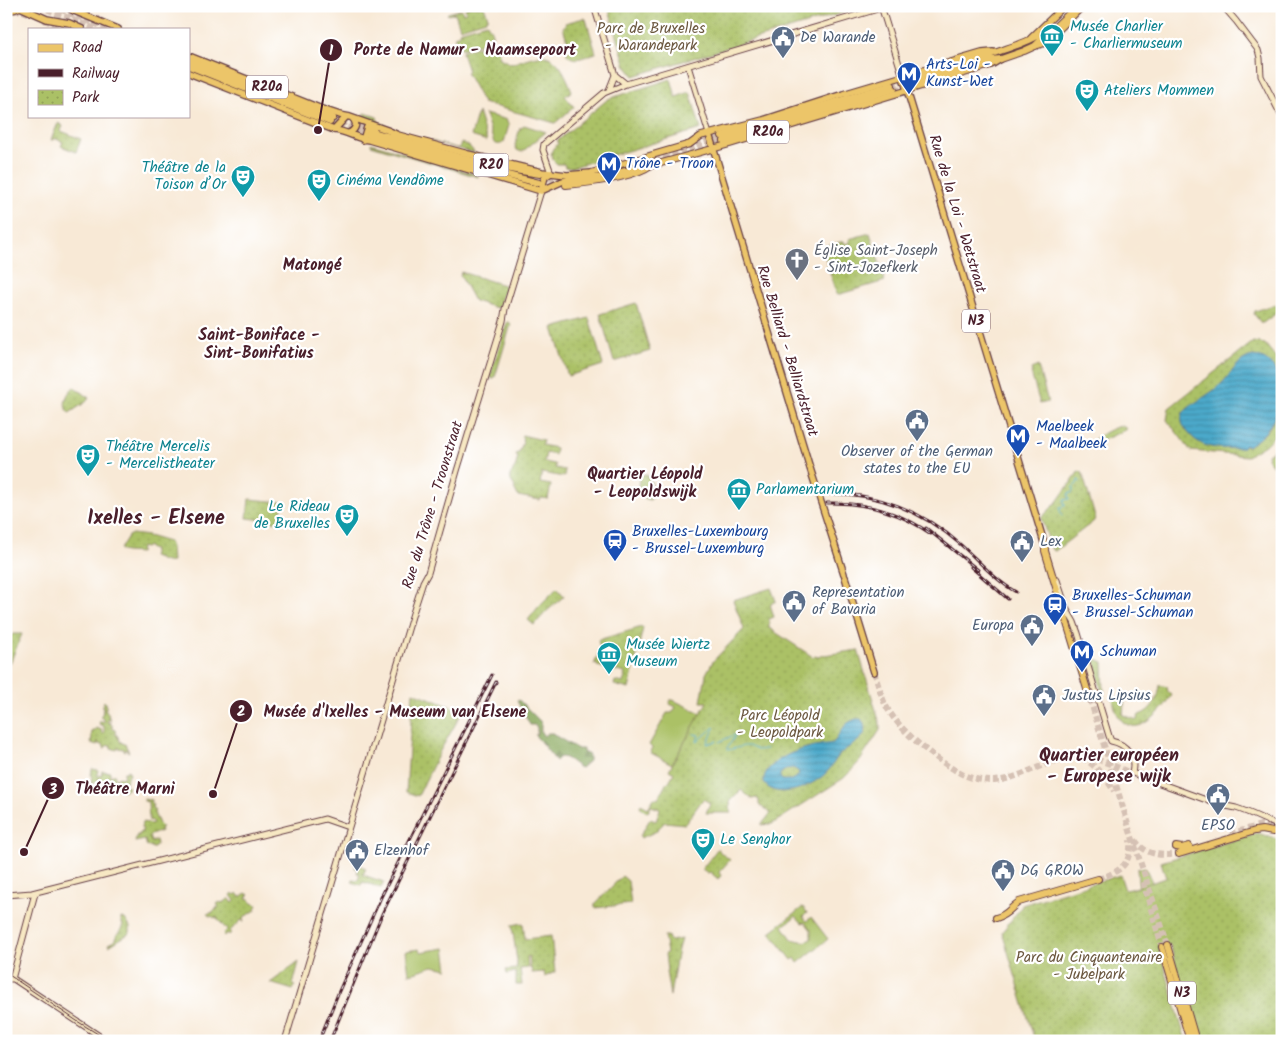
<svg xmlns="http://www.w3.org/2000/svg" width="1288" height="1047" viewBox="0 0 1288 1047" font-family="Kalam,sans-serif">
<defs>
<pattern id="forest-firs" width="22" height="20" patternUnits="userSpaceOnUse" patternTransform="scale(1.25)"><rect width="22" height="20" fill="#88a75b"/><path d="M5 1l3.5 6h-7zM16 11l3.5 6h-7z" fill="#71874b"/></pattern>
<pattern id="park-dots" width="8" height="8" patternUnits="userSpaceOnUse" patternTransform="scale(1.25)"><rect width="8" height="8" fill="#abc166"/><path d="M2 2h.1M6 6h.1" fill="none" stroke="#95a559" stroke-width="1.8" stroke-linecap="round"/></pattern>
<pattern id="water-rules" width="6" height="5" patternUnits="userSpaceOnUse" patternTransform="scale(1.25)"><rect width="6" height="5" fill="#4ba9ca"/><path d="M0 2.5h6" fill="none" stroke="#4089a4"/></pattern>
</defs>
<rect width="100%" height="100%" fill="#fff"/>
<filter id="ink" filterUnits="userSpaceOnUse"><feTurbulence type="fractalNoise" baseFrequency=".02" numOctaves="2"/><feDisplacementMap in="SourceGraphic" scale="10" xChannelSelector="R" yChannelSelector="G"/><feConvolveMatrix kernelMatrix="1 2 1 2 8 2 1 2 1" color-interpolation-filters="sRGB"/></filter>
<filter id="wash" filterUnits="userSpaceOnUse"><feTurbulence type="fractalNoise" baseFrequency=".0096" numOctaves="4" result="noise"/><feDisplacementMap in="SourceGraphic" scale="20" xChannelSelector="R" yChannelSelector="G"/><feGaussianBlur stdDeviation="1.12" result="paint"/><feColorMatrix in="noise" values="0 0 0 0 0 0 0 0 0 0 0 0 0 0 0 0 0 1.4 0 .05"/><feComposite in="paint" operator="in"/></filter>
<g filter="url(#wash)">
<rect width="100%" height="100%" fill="#f8e9d6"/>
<!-- grass -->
<path fill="#abc166" stroke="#7a7048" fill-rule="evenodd" d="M478 112 487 141 471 136Z
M365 113 377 117 378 121 380 123 413 136 459 149 461 143 468 145 475 153 404 134 364 118Z
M485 114 507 120V123L509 125 504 142C500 145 499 145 494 143Z
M524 125 546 132 522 152 517 150 515 145 520 128H522Z
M1122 426 1127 429 1088 447 1087 445C1097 437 1109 428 1122 426Z
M670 700H673L701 713 672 764 651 753 652 748 649 745 667 713H672L676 707 670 704Z
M1145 867 1154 886 1139 890 1137 869Z
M803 907 807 913 803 917 807 921 811 917 828 939 798 963 795 958 792 960 770 932ZM796 916 802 923 805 922 811 930V939L805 942 792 939 783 926Z
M445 948 448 969 433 966 418 971V972L409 974 406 951 419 949 420 952Z"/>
<!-- forest -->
<path fill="url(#forest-firs)" stroke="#696343" d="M519 700 541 722V732L544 736 548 733H553L554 735 578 749H583V752L589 755V761L581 768C573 765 569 757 560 757L556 761 535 735 537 733V727L534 725H530L517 701Z"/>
<!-- park -->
<path fill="url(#park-dots)" stroke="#7a7048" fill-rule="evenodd" d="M471 6H484L488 17 486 18V20L460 28 455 13 448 15 447 14 448 13 462 9 463 13 466 12 465 8Z
M608 6H804L805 9 814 6H865L634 76 626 66Z
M584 18 586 19 596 53C585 56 574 64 566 53L569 51 567 49 569 47 563 27 566 25 565 23Z
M487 23C491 30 493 32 492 40L462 49 461 47 458 48 454 36 460 34 459 31Z
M493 42 496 44 500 58 511 64C520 61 529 57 538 56 558 53 566 76 572 91L565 96 574 107 555 123 483 103 466 72 468 71 462 53 463 51Z
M671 79 676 97 690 92 701 129 570 168 565 167 564 164H557L552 159C550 152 552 148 558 144L557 141 608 99Z
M58 123 63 126 61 131 81 139 76 152 61 146 63 142 54 138 53 140H51Z
M371 143 478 175V177L371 145Z
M870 233 885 281 837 295 822 247 844 241 845 244 850 243 849 239Z
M461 272 504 285 505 287 499 306 497 308 474 301 460 275Z
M636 303 650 351 614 362 600 314Z
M1277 304 1281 310 1263 323H1261L1254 314 1255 311Z
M589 318 603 365 568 376 553 328Z
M507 322H509L511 324 495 377 492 379 490 376Z
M1253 342 1265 344 1282 365V422L1280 430 1265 445 1247 456 1191 451 1167 420 1169 408ZM1253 356C1260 357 1262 359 1267 363 1272 367 1277 372 1280 378 1285 394 1276 419 1267 431 1262 437 1254 441 1248 446 1242 444 1236 447 1229 447 1211 449 1198 445 1187 431 1183 426 1181 419 1183 413L1221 385 1241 361Z
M1038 366 1048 402 1040 404 1031 373H1032L1031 369Z
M74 387 77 390 82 392 89 398 86 402 71 412 69 413C61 406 67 392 74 387Z
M522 435 543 440 542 445 556 448 555 455 546 453 544 462 555 464V468L565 470 564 477 542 473 540 483 551 485 548 499 541 498 540 500 518 496 514 488 515 487 511 481 510 475 515 468 518 457 516 456 517 453H519L523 442 522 441 523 438 521 437Z
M1275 449 1278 451 1282 455V478L1267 458 1268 454Z
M1079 471 1082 472 1095 517 1094 521 1055 551 1052 550 1041 518 1056 503Z
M644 474 647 475 650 479 654 492 653 497 650 500C639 499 636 485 640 476Z
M249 499 282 502 281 522 247 518Z
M132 534 148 536 169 542 171 547 172 562C165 564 159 558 152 557L154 550 150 549 148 546 145 548 141 547 140 553C133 552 128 553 121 551L120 549 128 536Z
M557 588 564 596 547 611 534 625 528 620 539 606Z
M771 588 776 601 770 604 774 617 769 619V628L813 657 815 656 818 657 824 655 858 650 880 724V730L860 761 844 778 772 824 761 825 771 813 759 805V800L756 798 752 799 741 790 730 802 731 813H706L710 803 703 799 685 824 665 822 655 832 641 838 640 836 650 819 656 821 660 809 651 806 648 812 642 809 640 806 641 804 648 808 654 798 658 799 667 782 668 783 674 773 669 770 707 702H701L706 674 713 661 744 629 733 600Z
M642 627 643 628 629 689 614 685 615 681 623 683 624 679 626 678 624 677 625 673 597 666V663H596L594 665 600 649 598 640Z
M13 634H22L6 673V640L8 637Z
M1094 658 1103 662 1104 694H1102Z
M1160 685 1167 687 1168 692 1172 695C1167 703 1161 711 1154 717 1133 736 1116 724 1113 698L1125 697 1123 715 1137 720 1139 715C1152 711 1159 698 1160 685Z
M413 692 463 711 440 751 418 796 406 792Z
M104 701 107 704 105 705 107 707 105 708 109 716 108 717 111 719 107 721 108 723 110 722 111 725 113 726 111 728 115 730 116 735H117L121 743 122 742 124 744H125L129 752 127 751V749L124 751V749L118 748 117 750 111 748V745L106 746 105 748H104V745L98 744V741L97 745 91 743 92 737 91 736 92 733 91 732 92 730H95L96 728 102 730 101 732 104 733V726L99 724 100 721 104 722V719L100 717 103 712 104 713 102 711 104 708 102 707Z
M92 769 98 770 97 775 101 776 102 771 110 772V776L111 777 112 775H115V779H116L117 777 123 778 124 772H127V770L129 771 130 775H128L125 785 128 786V789H126L125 791 119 789V788L118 789H116L117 787 113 786 114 784 107 783 108 780H107L105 785H101V783H99L100 778H99L98 782 95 781 94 784 91 783 92 776 91 775Z
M144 799 148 800 151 799 152 800 150 801 153 806 151 807 152 808H153L155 811 154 812 156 818 155 819H157L159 824 162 827 160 828 161 831 149 836 151 842 156 840 157 844 154 848H152L151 846 147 847 145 840 135 842 137 835H140V833L142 832H141L143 829 141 828 142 822 149 823 150 824 153 823 151 820 149 821 148 802 144 801Z
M1258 833 1282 841V1041H1199L1170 945 1159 948 1186 1041H1035L1002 932 1022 906V905L1120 875 1125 890 1131 889 1166 878 1161 862Z
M718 848 720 852 730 860 719 872 721 876 718 879 710 872 708 873 702 869Z
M356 864 366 868 363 875 384 882 381 888 363 882 361 885 352 882 353 879 358 880 360 874 357 873 358 869 355 868Z
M622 876 628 881 631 904 595 908V904Z
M233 893 235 895 237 893 240 897 246 893 247 894H248L249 895 246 898 248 899 249 898 251 900 250 901 253 904 255 903 257 906 255 908 256 910 244 917 243 919 244 921H243L241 920C240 922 233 928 230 931L231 933 229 935 227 933 225 936 223 934 227 930 216 917 214 918 212 916 211 917 207 914 211 913 215 910H217L216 908 219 907 217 904 220 902 221 903 226 901 229 898 233 903 235 901 231 895Z
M121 918 125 919 130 927V933L109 946 108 944 114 941C116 935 121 931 123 925L121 921Z
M523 923 525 939 551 936 552 944H551L552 945 555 972 545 977 544 972 532 973 531 968H529L530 966 529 956 527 957 528 968 520 969 522 985H516V972L507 974 506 970 516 969 517 962 512 925Z
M664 936H668L669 939 671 941 681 939 678 949 670 996 666 971H667L665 954 667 953Z
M299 962 293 985 295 986 293 990 270 983Z"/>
<!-- water -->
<path fill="url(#water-rules)" stroke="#4a647a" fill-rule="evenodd" d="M1253 356C1262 357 1267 360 1273 367 1287 386 1281 410 1268 428 1264 436 1255 441 1248 446L1245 444 1243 447 1240 448C1219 449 1201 450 1187 431 1182 425 1180 420 1183 413 1194 401 1210 395 1221 384 1231 375 1238 358 1253 356Z
M856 719H861C876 736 851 744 841 753 835 759 832 768 825 774 814 785 779 801 766 785 762 781 764 776 767 771 782 752 810 746 833 743 842 733 841 724 856 719ZM793 768 798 771 799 774 798 776 791 780H782L780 777V774L786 769Z"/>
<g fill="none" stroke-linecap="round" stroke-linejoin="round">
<!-- stream -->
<path stroke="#4ba9ca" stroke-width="1" d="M1062 516 1060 511V507L1065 506 1064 502V500L1069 499 1068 494 1073 492V487L1077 484 1078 480H1079L1080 482
M694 734 699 735 697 742 714 727V729L707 744 717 741
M719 742 734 735 735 736 727 748 728 750 744 746H749L757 750 766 749"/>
</g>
</g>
<g filter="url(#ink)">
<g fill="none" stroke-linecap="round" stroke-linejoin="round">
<!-- highway-tunnel -->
<path stroke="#d5c1b4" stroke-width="6" stroke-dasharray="6 3" stroke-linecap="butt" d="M39 6 96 29
M52 6 108 29
M6 16C13 10 20 9 28 13
M44 20 66 29
M892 85 915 78
M894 89 916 83
M333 118 370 131
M330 122 369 135
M687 146 722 136
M637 165 724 141
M539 178 568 179
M874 672C879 686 882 702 891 714 905 735 941 764 964 775 973 779 984 781 994 781 1008 780 1022 774 1034 769 1046 764 1058 760 1071 756 1093 754 1115 767 1136 775
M1090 699 1130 831 1168 945
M1082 758C1095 764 1107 779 1114 791
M1230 834 1261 825 1282 829
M1135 840C1146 856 1162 856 1179 854
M1098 879C1119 872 1132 865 1130 840
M1143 882 1162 947"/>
<defs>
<path id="secondary" d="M594 6 615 75 609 90
M881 6 903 77
M1223 6 1236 21 1258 50 1260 58 1261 76 1282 117
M688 66 709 134
M615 75 626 84
M551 173 543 150 544 144 604 93 626 84 881 8
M1057 580 1067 610 1074 622 1078 633 1109 736 1111 741C1127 744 1136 757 1132 773L1220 805C1226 806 1231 807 1236 808 1252 813 1266 821 1282 827
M6 895 32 893 325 819 348 827
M12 978 107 1041
M6 979H12L34 897 36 892
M285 1041 413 613 423 582 428 573 457 471 503 321 505 309 541 191"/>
<path id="primary" d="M65 6 74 11 118 29
M20 7 47 19 69 23 82 29
M6 9C12 11 16 10 21 6
M1031 38 1064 6
M1035 46 1045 43 1083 6
M189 56 322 109 340 115 350 117 387 130 398 135 468 154 542 172 567 175 591 173 690 144 701 136 763 120 843 94 982 53 993 52
M189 73 334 130C347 131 357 139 369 140L541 191 563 181 601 177 644 166 654 165 730 144 991 65 1001 59
M903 77 1045 546
M334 130 346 117
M349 133C356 130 358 123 352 118
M709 134 809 465 844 574
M363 140 367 127 374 128
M541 191 545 177 551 173
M845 577 874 672"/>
<path id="highway" d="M189 61 333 118
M189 66 330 122
M915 78C944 70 972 61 1000 51 1017 45 1035 40 1048 28
M916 83 990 60 1001 59 1024 51 1035 46 1077 6
M370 131C426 148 482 166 540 174
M369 135 441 158 539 183
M722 136 892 85
M724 141 894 89
M566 185C588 183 633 178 651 165
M1045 546V551L1090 699
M1176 847 1182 848 1189 846
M1179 854 1255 831 1262 830 1273 832
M996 918C1008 915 1010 908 1019 902L1098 879
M1168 945 1196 1041
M1162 947 1190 1041"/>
</defs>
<!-- secondary casing -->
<use href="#secondary" stroke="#643d45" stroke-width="7"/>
<!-- primary casing -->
<use href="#primary" stroke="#643d45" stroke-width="8"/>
<!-- highway casing -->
<use href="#highway" stroke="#643d45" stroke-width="8"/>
<!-- secondary -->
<use href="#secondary" stroke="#f7e8c3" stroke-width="5"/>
<!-- primary -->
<use href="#primary" stroke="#ecc569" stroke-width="5.5"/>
<!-- highway -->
<use href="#highway" stroke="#ecc569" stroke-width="6"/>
<!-- tram -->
<path stroke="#4a1f2b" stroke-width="1" d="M6 10 8 6
M6 973 77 1021 109 1041"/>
<defs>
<path id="rail" d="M824 494C875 491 923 511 961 545 979 561 995 580 1016 592
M827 503C865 502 900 512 931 534
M926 528 978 570
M971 567 1008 599
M319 1041 339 991 382 895 492 675
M330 1041 382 914 496 682"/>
</defs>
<!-- rail casing -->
<use href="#rail" stroke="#4a1f2b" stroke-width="3"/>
<!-- rail -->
<use href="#rail" stroke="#fff" stroke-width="1" stroke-dasharray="4" stroke-linecap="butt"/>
</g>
</g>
<!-- icons -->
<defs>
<symbol id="museum-pin" viewBox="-11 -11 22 30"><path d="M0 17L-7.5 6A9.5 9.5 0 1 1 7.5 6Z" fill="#0f9aa8" stroke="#fff"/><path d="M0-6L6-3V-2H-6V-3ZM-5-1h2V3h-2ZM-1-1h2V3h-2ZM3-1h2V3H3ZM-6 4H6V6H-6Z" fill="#fff"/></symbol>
<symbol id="civic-pin" viewBox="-11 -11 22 30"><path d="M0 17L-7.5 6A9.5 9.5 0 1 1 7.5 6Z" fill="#5c6f8a" stroke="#fff"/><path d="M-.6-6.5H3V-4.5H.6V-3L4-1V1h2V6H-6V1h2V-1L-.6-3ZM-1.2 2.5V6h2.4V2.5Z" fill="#fff"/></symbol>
<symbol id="metro-pin" viewBox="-11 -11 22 30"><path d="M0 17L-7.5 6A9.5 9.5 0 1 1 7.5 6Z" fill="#1a4fb4" stroke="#fff"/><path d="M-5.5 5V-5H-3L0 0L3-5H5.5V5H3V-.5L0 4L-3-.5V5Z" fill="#fff"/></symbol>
<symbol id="theatre-pin" viewBox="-11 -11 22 30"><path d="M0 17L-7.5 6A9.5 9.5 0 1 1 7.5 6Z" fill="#0f9aa8" stroke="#fff"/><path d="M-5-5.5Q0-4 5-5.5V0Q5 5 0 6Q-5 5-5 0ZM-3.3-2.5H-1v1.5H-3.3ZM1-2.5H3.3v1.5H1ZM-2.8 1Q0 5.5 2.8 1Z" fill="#fff"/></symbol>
<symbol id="church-pin" viewBox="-11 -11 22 30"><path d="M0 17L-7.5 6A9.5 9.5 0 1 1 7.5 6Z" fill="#6b7280" stroke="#fff"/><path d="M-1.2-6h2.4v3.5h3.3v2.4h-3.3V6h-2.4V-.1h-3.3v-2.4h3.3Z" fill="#fff"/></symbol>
<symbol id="station-pin" viewBox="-11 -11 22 30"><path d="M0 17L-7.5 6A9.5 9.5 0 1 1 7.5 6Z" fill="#1a4fb4" stroke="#fff"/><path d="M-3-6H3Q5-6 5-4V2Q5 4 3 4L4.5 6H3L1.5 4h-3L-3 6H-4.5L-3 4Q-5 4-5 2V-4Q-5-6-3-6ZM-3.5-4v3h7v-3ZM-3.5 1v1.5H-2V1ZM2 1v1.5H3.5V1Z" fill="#fff"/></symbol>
</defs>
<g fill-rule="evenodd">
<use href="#museum-pin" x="1038" y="22" width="28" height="38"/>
<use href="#civic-pin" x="769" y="24" width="28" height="38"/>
<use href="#metro-pin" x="895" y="60" width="28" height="38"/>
<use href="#theatre-pin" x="1073" y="77" width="28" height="38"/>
<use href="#metro-pin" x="595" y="150" width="28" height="38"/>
<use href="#theatre-pin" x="229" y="163" width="28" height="38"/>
<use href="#theatre-pin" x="305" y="167" width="28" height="38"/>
<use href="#church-pin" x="783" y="246" width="28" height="38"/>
<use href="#civic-pin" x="903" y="407" width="28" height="38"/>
<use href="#metro-pin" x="1004" y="422" width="28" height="38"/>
<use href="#theatre-pin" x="74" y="442" width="28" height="38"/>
<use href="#museum-pin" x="725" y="476" width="28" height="38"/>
<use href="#theatre-pin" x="333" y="502" width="28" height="38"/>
<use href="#station-pin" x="601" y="527" width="28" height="38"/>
<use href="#civic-pin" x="1008" y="528" width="28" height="38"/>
<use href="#civic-pin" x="780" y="588" width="28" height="38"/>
<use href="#station-pin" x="1041" y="591" width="28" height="38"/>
<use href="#civic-pin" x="1018" y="612" width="28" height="38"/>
<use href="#metro-pin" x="1068" y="638" width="28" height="38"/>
<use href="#museum-pin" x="595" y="640" width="28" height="38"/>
<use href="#civic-pin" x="1030" y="682" width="28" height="38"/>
<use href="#civic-pin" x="1204" y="781" width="28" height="38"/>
<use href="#theatre-pin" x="689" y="826" width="28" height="38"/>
<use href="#civic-pin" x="343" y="837" width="28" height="38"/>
<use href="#civic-pin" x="989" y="857" width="28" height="38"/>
</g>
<g text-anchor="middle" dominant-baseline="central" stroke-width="4.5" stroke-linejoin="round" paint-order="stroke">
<!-- shield labels -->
<g fill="#fff" stroke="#80626b" stroke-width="1">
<rect x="246" y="75.5" width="42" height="23" rx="4"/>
<rect x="747" y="120.5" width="42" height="23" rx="4"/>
<rect x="473.5" y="153.5" width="35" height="23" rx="4"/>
<rect x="962" y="309.5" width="28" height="23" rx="4"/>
<rect x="1168" y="981.5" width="28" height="23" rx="4"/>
</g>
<g font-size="14" font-weight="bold" fill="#4a1f2b">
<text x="267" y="87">R20a</text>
<text x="768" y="132">R20a</text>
<text x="491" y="165">R20</text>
<text x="976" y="321">N3</text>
<text x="1182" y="993">N3</text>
</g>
<!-- culture labels -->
<g font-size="15" fill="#0d838f" stroke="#fff" text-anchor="start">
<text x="1070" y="27">Musée Charlier<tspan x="1070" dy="17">- Charliermuseum</tspan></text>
<text x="1104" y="91">Ateliers Mommen</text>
<text x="226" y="168" text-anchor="end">Théâtre de la<tspan x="226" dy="17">Toison d’Or</tspan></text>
<text x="336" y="181">Cinéma Vendôme</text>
<text x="106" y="447">Théâtre Mercelis<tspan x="106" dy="17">- Mercelistheater</tspan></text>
<text x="756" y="490">Parlamentarium</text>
<text x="330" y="507" text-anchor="end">Le Rideau<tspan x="330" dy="17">de Bruxelles</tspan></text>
<text x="626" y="645">Musée Wiertz<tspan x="626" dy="17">Museum</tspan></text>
<text x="720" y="840">Le Senghor</text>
</g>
<!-- park labels -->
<g font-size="15" fill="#6c5840" stroke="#fff">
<text x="651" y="29">Parc de Bruxelles<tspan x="651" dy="17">- Warandepark</tspan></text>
<text x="780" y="716">Parc Léopold<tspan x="780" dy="17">- Leopoldpark</tspan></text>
<text x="1089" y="958">Parc du Cinquantenaire<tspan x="1089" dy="17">- Jubelpark</tspan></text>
</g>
<!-- service labels -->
<g font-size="15" fill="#4e5e75" stroke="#fff" text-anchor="start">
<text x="800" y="38">De Warande</text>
<text x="917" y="452" text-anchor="middle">Observer of the German<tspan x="917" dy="17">states to the EU</tspan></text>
<text x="1040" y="542">Lex</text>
<text x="812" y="593">Representation<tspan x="812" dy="17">of Bavaria</tspan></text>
<text x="1014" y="626" text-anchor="end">Europa</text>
<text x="1062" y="696">Justus Lipsius</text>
<text x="1218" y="826" text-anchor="middle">EPSO</text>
<text x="374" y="851">Elzenhof</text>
<text x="1020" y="871">DG GROW</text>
</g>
<!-- transit labels -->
<g font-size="15" fill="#164399" stroke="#fff" text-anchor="start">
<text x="926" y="65">Arts-Loi -<tspan x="926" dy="17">Kunst-Wet</tspan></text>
<text x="626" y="164">Trône - Troon</text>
<text x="1036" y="427">Maelbeek<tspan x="1036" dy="17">- Maalbeek</tspan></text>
<text x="632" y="532">Bruxelles-Luxembourg<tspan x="632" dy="17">- Brussel-Luxemburg</tspan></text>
<text x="1072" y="596">Bruxelles-Schuman<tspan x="1072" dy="17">- Brussel-Schuman</tspan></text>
<text x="1100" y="652">Schuman</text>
</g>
<!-- street labels -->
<g font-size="15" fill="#4a1f2b" stroke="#fff">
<text transform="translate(957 214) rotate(73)">Rue de la Loi - Wetstraat</text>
<text transform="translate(787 351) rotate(73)">Rue Belliard - Belliardstraat</text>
<text transform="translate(433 505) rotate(-73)">Rue du Trône - Troonstraat</text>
</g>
<!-- worship labels -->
<g font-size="15" fill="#5b616d" stroke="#fff" text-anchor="start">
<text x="814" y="251">Église Saint-Joseph<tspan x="814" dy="17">- Sint-Jozefkerk</tspan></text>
</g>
<!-- neighbourhood labels -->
<g font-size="16" font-weight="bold" fill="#4a1f2b" stroke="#fff">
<text x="312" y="265">Matongé</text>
<text x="259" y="335">Saint-Boniface -<tspan x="259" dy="18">Sint-Bonifatius</tspan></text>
<text x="645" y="474">Quartier Léopold<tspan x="645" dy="18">- Leopoldswijk</tspan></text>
</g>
<!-- quarter labels -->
<g font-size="18" font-weight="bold" fill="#4a1f2b" stroke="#fff">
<text x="1109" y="756">Quartier européen<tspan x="1109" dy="21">- Europese wijk</tspan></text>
</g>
<!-- district labels -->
<g font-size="20" font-weight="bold" fill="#4a1f2b" stroke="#fff">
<text x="156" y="519">Ixelles - Elsene</text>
</g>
</g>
<!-- callouts -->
<path fill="none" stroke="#4a1f2b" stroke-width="2" d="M318 130L331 50M213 794L241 711M24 852L53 788"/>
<g fill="#4a1f2b" stroke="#fff" stroke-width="2">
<circle cx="318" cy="130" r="5"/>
<circle cx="213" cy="794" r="5"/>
<circle cx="24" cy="852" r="5"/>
<circle cx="331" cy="50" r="12"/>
<circle cx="241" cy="711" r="12"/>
<circle cx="53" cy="788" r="12"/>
</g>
<g font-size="15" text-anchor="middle" font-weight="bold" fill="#fff">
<text x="331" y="55">1</text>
<text x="241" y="716">2</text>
<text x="53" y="794">3</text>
</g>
<g font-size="16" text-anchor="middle" font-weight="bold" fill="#4a1f2b" stroke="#fff" stroke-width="4.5" stroke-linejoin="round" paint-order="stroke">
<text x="465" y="55">Porte de Namur - Naamsepoort</text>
<text x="395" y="717">Musée d'Ixelles - Museum van Elsene</text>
<text x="125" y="794">Théâtre Marni</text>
</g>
<!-- margin -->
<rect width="1288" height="1047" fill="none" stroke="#fff" stroke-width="25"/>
<!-- legend -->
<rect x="28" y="28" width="162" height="90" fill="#ffffff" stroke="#b7a5aa"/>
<rect x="38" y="44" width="25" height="8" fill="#ecc569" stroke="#b7a5aa"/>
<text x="72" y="52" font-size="15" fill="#4a1f2b">Road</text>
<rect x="38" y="69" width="25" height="8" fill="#4a1f2b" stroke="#b7a5aa"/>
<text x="72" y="78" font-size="15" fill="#4a1f2b">Railway</text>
<rect x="38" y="90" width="25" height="15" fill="url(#park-dots)" stroke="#b7a5aa"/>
<text x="72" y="102" font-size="15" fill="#4a1f2b">Park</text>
</svg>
